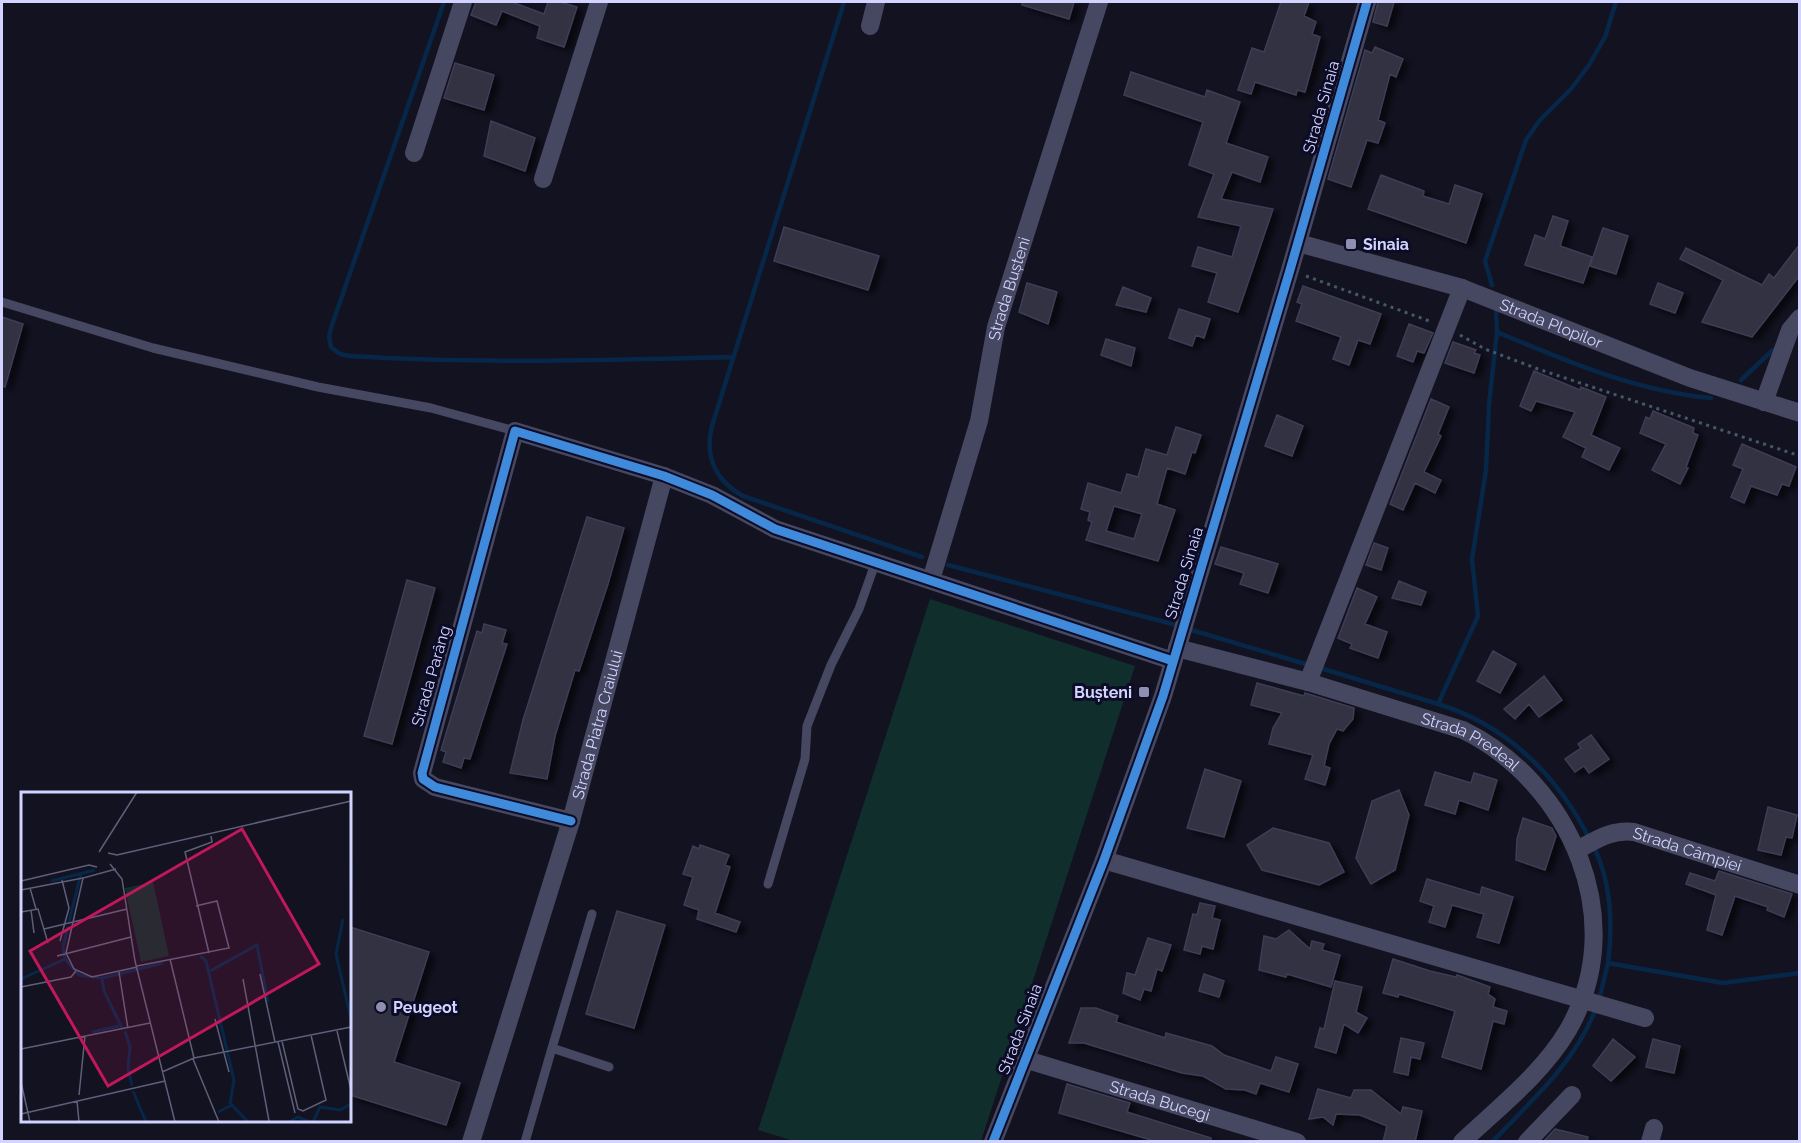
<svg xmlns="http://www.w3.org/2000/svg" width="1801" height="1143" viewBox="0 0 1801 1143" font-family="Raleway,sans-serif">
<defs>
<filter id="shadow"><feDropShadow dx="6" dy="4" stdDeviation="3" flood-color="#0009"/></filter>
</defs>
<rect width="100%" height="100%" fill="#131221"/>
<!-- green -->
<path fill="#102e2b" d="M930 599 1135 666 981 1141H794L758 1130Z"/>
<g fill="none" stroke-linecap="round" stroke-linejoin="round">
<!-- stream -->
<path stroke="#072748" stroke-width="4.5" d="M444 2 332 325 329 336 331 347 340 354 350 356C478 364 605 360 733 357
M844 2 712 426C704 457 716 481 743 496L922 557
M1492 285 1485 261 1526 140 1540 120 1571 89 1589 65 1605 37 1616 2
M1496 310 1497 332 1489 404 1486 470 1472 559 1478 616 1438 704C1507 725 1558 776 1590 840
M1497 332C1566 361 1636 391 1711 398
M1741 380 1773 350
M948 565 1180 626
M1188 629 1309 665
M1317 667 1438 704
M1594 847C1611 883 1613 924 1608 963L1723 983 1800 973
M1599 1000 1608 963
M1492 1142C1531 1101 1576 1062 1596 1008"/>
</g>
<!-- building -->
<path fill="#313043" stroke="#3e3d56" stroke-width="1.5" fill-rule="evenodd" filter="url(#shadow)" d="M476 2H512L544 14 548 2H560L577 7 564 47 537 38 540 26 502 11 496 25 471 15Z
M1022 2H1074L1069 19 1022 5Z
M1281 2H1309L1304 16 1316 22 1312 34 1320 37 1305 92 1297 90 1296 95 1255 82 1251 94 1238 90 1252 48 1264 52Z
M1378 2H1394L1387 26 1373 22Z
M1375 47 1403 59 1396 77 1390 74 1378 120 1385 123 1378 143 1367 140 1351 187 1328 179 1365 50 1372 53Z
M455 63 494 75 484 110 444 98Z
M1131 72 1205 97 1207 90 1240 102 1226 143 1268 157 1260 182 1232 172 1221 199 1273 209 1238 312 1208 302 1217 273 1192 266 1198 247 1232 257 1241 226 1198 217 1214 174 1189 165 1203 122 1124 95Z
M491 121 535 138 525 171 484 156Z
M1381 175 1424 191 1423 196 1449 204 1455 185 1482 194 1466 243 1368 209Z
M1553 216 1568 221 1560 246 1592 257 1583 283 1525 265 1535 235 1545 239Z
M784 227 879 256 868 290 774 261Z
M1603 228 1628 236 1616 274 1590 266Z
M1800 244V275L1752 337 1702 322 1723 280 1680 259 1686 248 1762 285 1769 274 1774 278Z
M1027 283 1057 292 1048 324 1019 312Z
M1658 283 1683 293 1675 313 1650 304Z
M1303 286 1381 314 1370 344 1358 340 1349 365 1333 359 1341 337 1296 321 1302 304 1297 302Z
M1123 287 1151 298 1146 312 1116 305Z
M1179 309 1210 319 1204 338 1196 335 1192 346 1169 338Z
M2 317 23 324 5 387 2 386Z
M1409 324 1433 333 1424 353 1417 351 1413 362 1397 356Z
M1106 339 1135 348 1131 366 1101 355Z
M1453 342 1476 350 1474 353 1480 355 1474 373 1445 363Z
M1534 371 1580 390 1581 387 1606 397 1591 435 1620 448 1609 470 1582 457 1586 448 1563 437 1575 412 1536 401 1531 411 1520 406Z
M1431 399 1449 407 1438 434 1441 436 1424 472 1441 480 1435 493 1415 483 1403 510 1390 504Z
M1653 411 1694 428 1693 433 1698 435 1686 467 1688 468 1680 484 1652 470 1666 444 1640 433 1646 417 1650 419Z
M1277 415 1303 426 1292 456 1265 446Z
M1176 427 1201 435 1195 453 1192 452 1185 474 1167 468 1157 504 1175 510 1158 561 1086 540 1092 522 1088 520 1090 512 1081 509 1088 483 1121 493 1127 474 1138 477 1146 449 1167 455ZM1114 506 1142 514 1134 539 1106 531Z
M1742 444 1796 467 1789 486 1782 484 1777 495 1751 486 1744 503 1731 497 1743 469 1733 465Z
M587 517 624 528 608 584 579 671 575 670 555 736 547 779 510 773 523 720Z
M1374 543 1388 548 1381 570 1366 565Z
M1221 547 1278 564 1268 593 1240 584 1244 573 1215 564Z
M407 580 435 588 392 744 364 736Z
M1399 581 1426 592 1421 605 1392 598Z
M1357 588 1377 597 1365 624 1387 632 1378 658 1350 648 1352 644 1338 638Z
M484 624 506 630 502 643 507 644 470 759 464 758 461 768 443 762 446 752 441 750 477 631 482 633Z
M1493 651 1516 664 1500 693 1477 681Z
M1544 676 1562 700 1539 717 1529 704 1515 719 1504 709Z
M1257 683 1304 696 1305 693 1354 708 1353 719 1343 731 1337 729 1329 744 1324 766 1330 768 1325 785 1305 779 1313 755 1269 744 1273 728 1282 713 1251 705Z
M1591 735 1609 759 1589 773 1584 766 1575 772 1565 759 1581 748 1578 744Z
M1205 769 1241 781 1224 837 1187 828Z
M1435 772 1471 783 1474 773 1497 780 1488 810 1459 800 1455 814 1425 805Z
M1399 790 1409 815 1395 870 1371 884 1356 858 1372 801Z
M1768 807 1797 815 1792 838 1786 837 1781 855 1758 850Z
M1523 818 1552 828 1556 836 1545 870 1516 860 1517 839Z
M1273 828 1329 843 1344 872 1319 885 1262 870 1247 845Z
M700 845 729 855 725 865 730 867 715 913 740 922 736 932 697 919 699 910 684 905 693 877 683 874 693 846 699 849Z
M1719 871 1792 894 1784 917 1767 910 1768 907 1735 896 1722 935 1707 930 1716 895 1686 884 1690 873 1715 881Z
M1427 879 1480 895 1482 887 1513 897 1499 943 1477 937 1484 914 1452 905 1445 927 1429 922 1434 906 1420 901Z
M1200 903 1215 906 1212 918 1220 920 1213 949 1202 946 1200 954 1184 950 1193 914 1197 915Z
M617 911 665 925 634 1028 586 1014Z
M350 927 429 952 394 1062 460 1083 446 1125 350 1095Z
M1289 930 1310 949 1312 941 1324 944 1322 950 1340 955 1331 987 1287 974 1286 977 1259 970 1264 936 1276 939Z
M1148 938 1171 945 1162 971 1157 969 1151 991 1144 989 1140 1000 1123 993 1127 973 1135 975Z
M1393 959 1430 971 1456 977 1457 975 1490 987 1488 994 1495 999 1493 1007 1507 1011 1504 1024 1493 1021 1481 1069 1442 1057 1455 1011 1399 994 1398 997 1383 993Z
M1204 974 1224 981 1219 997 1199 991Z
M1335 981 1362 987 1356 1012 1367 1018 1358 1033 1344 1024 1336 1053 1315 1047 1320 1028 1324 1029Z
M1081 1008H1096L1118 1016 1116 1022 1165 1038 1166 1033 1212 1046 1224 1055 1271 1071 1276 1057 1298 1064 1289 1092 1260 1083 1256 1094 1245 1090 1226 1089 1203 1076 1182 1073 1084 1043H1069Z
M1401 1038 1424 1043 1420 1059 1411 1057 1408 1075 1394 1072Z
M1613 1039 1635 1057 1611 1081 1593 1066Z
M1653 1039 1680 1046 1674 1073 1646 1067Z
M1067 1084 1130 1103 1127 1112 1211 1138V1142H1158L1059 1113Z
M1318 1089 1351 1098 1354 1090H1371L1401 1114 1403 1107 1422 1111 1415 1142H1383L1387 1126 1360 1115 1336 1114 1333 1125 1323 1117 1309 1119Z
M1555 1129 1588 1137 1587 1142H1543Z"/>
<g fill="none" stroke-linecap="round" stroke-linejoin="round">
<!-- path -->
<path stroke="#445967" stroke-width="3" stroke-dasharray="3 4.5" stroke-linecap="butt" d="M1306 276 1432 322
M1460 335 1485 349 1538 369 1800 456"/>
<!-- service -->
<path stroke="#464862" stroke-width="9" d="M2 302 153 348 318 387 431 408 515 431
M768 884 805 759 807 726 831 665 859 609 876 561
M552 1048 592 914
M525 1142 552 1048 609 1067"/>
<!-- minor -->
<g stroke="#464862" stroke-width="18">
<path d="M870 26 876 2"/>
<path d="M414 153 463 2"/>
<path d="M543 179 599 2"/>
<path id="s1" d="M1298 243 1462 288 1690 378 1800 413"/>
<path d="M1764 402 1790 330 1800 318"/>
<path id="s2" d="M931 580 979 421 996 327 1099 2"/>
<path id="s3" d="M1177 648 1308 682 1463 730C1571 783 1631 921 1568 1030 1542 1074 1499 1107 1462 1142"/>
<path d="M1308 682 1462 288"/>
<path d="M571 821 435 787 423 779 422 773 515 431 664 476 712 495 775 529 1173 661"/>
<path id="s4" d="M1577 850C1596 840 1612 829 1634 832L1800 885"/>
<path d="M1104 860 1645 1018"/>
<path id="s5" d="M1024 1059 1297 1142"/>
<path id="s6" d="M471 1142 571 821 664 476"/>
<path d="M993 1142 1104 860 1163 696 1290 270 1367 2"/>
<path d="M1527 1142 1572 1095"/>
<path d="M1650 1142 1654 1128"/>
</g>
<defs>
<path id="cycleway" d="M571 821 435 787 423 779 422 773 515 431 664 476 712 495 775 529 1173 661
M993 1142 1104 860 1163 696 1290 270 1367 2"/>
</defs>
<!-- cycleway casing -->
<use href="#cycleway" stroke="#0d0c27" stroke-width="13"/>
<!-- cycleway -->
<use href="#cycleway" stroke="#408adc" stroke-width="9"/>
</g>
<!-- markers -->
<g fill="#8f8fb1" stroke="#0d0c27" stroke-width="2">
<rect x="1345" y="238" width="12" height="12" rx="3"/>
<rect x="1138" y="686" width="12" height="12" rx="3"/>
<circle cx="381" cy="1007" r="6"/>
</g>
<g text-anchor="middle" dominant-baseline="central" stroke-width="6" stroke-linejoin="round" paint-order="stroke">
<!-- street labels -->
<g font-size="16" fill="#d2d3ff" stroke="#0d0c27">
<text transform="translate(1321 107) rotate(-74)">Strada Sinaia</text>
<text stroke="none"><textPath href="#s2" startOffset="302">Strada Bușteni</textPath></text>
<text stroke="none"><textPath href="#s1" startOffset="266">Strada Plopilor</textPath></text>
<text transform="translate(1184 573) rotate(-73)">Strada Sinaia</text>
<text transform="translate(431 676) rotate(-74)">Strada Parâng</text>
<text stroke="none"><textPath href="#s6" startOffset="436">Strada Piatra Craiului</textPath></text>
<text stroke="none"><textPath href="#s3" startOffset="309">Strada Predeal</textPath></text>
<text stroke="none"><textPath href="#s4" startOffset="117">Strada Câmpiei</textPath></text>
<text transform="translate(1020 1029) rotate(-69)">Strada Sinaia</text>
<text stroke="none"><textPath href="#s5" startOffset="142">Strada Bucegi</textPath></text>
</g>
<!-- poi labels -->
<g font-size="16" font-weight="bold" fill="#d2d3ff" stroke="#0d0c27" text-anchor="start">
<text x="1363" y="244">Sinaia</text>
<text x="1132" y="692" text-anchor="end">Bușteni</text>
<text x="393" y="1007">Peugeot</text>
</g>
</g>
<!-- overview -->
<g transform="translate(21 792)">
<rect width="330" height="330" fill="#131221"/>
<path d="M132 90 148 164 120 170 104 96Z" fill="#102e2b"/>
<path fill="none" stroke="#072748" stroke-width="3" d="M330 71V92M30 89 74 78M322 127 315 162 330 227M48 130 60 81M179 164 185 169 213 288 209 312M44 167 42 155 47 134M189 179 236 153 247 210M82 186 142 171M0 187 44 167 58 183 81 186 83 199 101 236M104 239 109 255 107 276 111 294M71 240 98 234M112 299 125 330M197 320 211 313 227 330M268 330 277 325 289 330M292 330 299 315 319 318 330 312"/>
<path fill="none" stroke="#5f5f7a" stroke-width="1.5" d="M78 60 116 0M87 61 96 63 330 9M89 72 101 87 114 169 154 330M95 77 62 86 45 161 53 177 71 185 116 175M0 89 68 73 76 75M9 96 15 117M0 98 62 86M10 118 13 141M0 120 17 117 27 151M23 137 106 117M39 149 48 116 41 88M188 161 164 60 191 50 190 44M36 164 110 145M149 167 173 266M116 174 208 156 196 109 175 114M98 180 107 237M239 182 254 250M222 187 248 329M0 195 50 185 55 179M194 227 208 280M316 239 330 298M261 249 277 317 282 319 305 308 290 243M257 250 274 321M0 257 129 231M172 267 198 330M141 280 173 266 330 235M0 290 9 330M58 303 64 244M56 309 58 330M0 322 144 289"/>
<path fill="#c2185b" fill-opacity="0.15" stroke="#c2185b" stroke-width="3" d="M221 37 298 172 87 294 9 159Z"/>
<rect width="330" height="330" fill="none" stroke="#d2d3ff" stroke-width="3"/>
</g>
<!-- border -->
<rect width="1801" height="1143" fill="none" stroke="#d2d3ff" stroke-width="6"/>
</svg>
